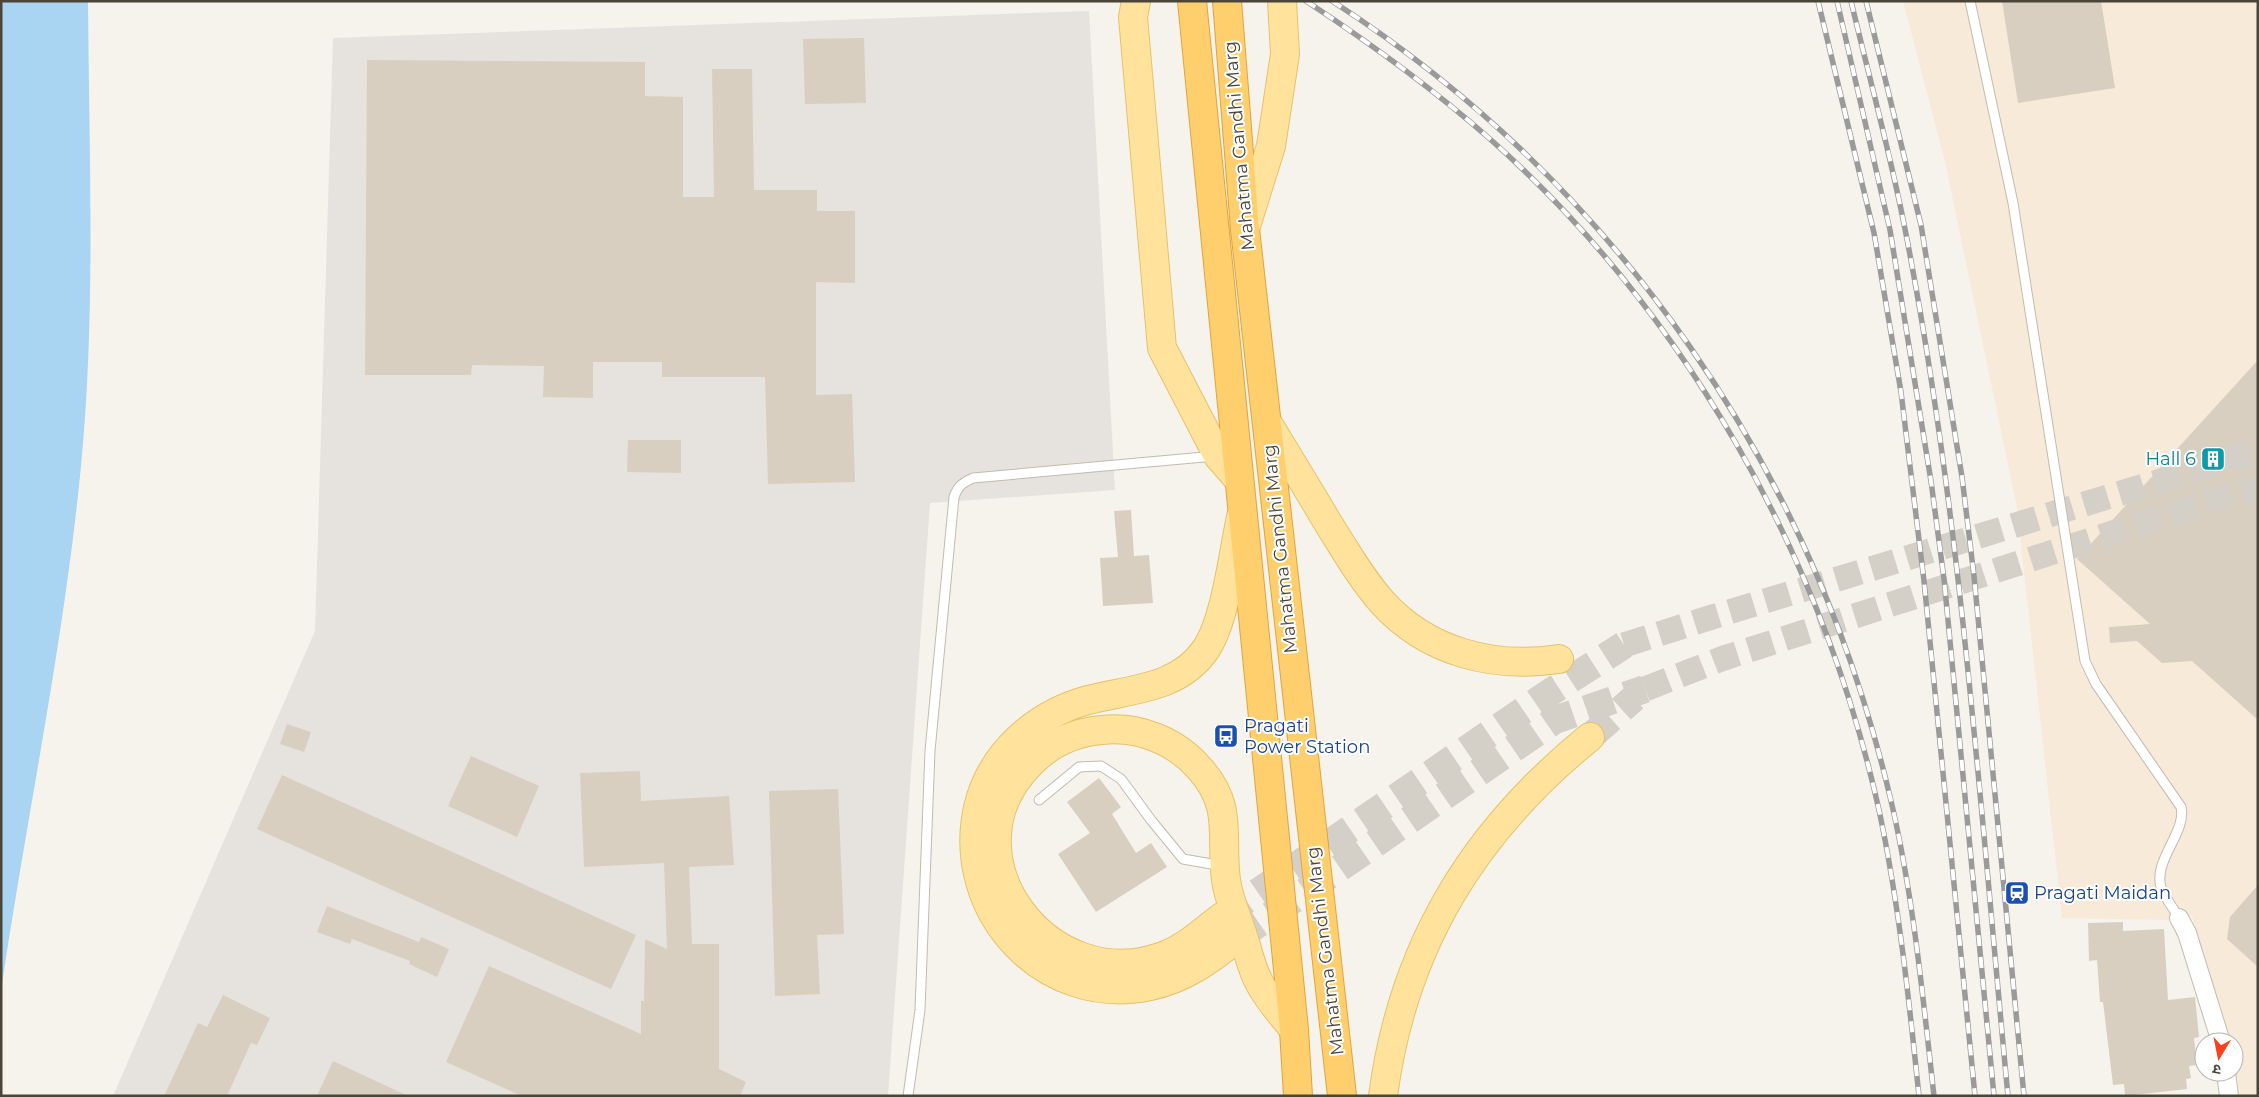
<svg xmlns="http://www.w3.org/2000/svg" width="2259" height="1097" viewBox="0 0 2259 1097" font-family="Montserrat,'Noto Sans Devanagari',sans-serif">
<rect width="100%" height="100%" fill="#f6f3ec"/>
<!-- commercial -->
<path fill="#f7ead8" d="M1903 1H2258V1096H2240L2234 1059V1042H2229L2192 916 2174 920 2062 918 2017 508 1945 162Z"/>
<!-- industrial -->
<path fill="#e6e2dd" d="M1089 11 1115 490 930 503 888 1096H113L315 631 333 38Z"/>
<!-- water -->
<path fill="#a9d4f2" d="M1 1H88C89 156 96 311 81 466 64 642 27 815 1 990Z"/>
<!-- building -->
<path fill="#d8cfc1" d="M2002 1H2101L2115 88 2018 103Z
M864 38 866 103 805 104 803 39Z
M367 60 645 62V96L683 97V197H714L712 69H752L754 190H817V211H855V283L816 282V395L852 394 855 482 768 484 765 377H662V362H593V398L543 397 544 366 472 365 471 375H365Z
M2258 360V720L2192 661 2162 663 2137 641 2110 643 2109 627 2150 624 2077 559Z
M628 440H681V473L627 472Z
M1131 510 1134 556 1149 555 1153 603 1103 606 1100 558 1118 557 1114 511Z
M287 724 311 732 304 752 280 744Z
M471 756 539 786 517 837 448 806Z
M640 771 641 801 729 796 734 865 689 867 692 944H719V1069L746 1082 740 1096H522L446 1062 489 966 641 1034V1001H644L645 939 667 949 664 863 584 867 580 773Z
M282 775 636 935 611 989 257 829Z
M1099 778 1121 807 1112 814 1136 853 1151 843 1167 867 1096 912 1058 854 1090 833 1067 802Z
M838 789 844 934 817 935 820 994 775 996 769 791Z
M2258 885V967L2227 939 2230 917Z
M327 906 419 942 421 937 449 949 437 977 409 964 410 961 352 939 350 944 317 932Z
M2123 922V931L2164 929 2168 1000 2195 997 2199 1037 2194 1038 2197 1065 2189 1066 2191 1078 2186 1079 2187 1089 2125 1096 2124 1084 2113 1085 2103 1002H2100L2097 960 2089 961 2088 923Z
M223 995 270 1018 257 1045 251 1043 227 1096H164L198 1023 207 1027Z
M333 1061 408 1096H317Z"/>
<g fill="none" stroke-linecap="round" stroke-linejoin="round">
<!-- secondary-tunnel -->
<path stroke="#d4d0c8" stroke-width="25" stroke-dasharray="25 12" stroke-linecap="butt" d="M1624 645 1709 618 2236 458 2258 456
M1645 689 1724 658 2243 491 2258 489"/>
<!-- primary-tunnel -->
<path stroke="#d4d0c8" stroke-width="28" stroke-dasharray="28 14" stroke-linecap="butt" d="M1590 737 1634 698
M1223 916 1546 695 1624 645
M1236 939 1555 720 1645 689"/>
<defs>
<path id="lane" d="M1970 1 2013 203 2085 661 2096 684 2181 807C2187 832 2153 860 2161 887 2164 897 2174 909 2179 918
M1039 800 1079 767 1101 766 1121 779 1151 820 1183 859 1223 866
M908 1096 920 1010 930 751 954 497C958 486 962 483 973 478L1215 456"/>
<path id="street" d="M2179 918 2187 933 2221 1042
M2226 1072 2229 1096"/>
<path id="primary" d="M1136 1 1133 17 1162 348 1218 456 1239 480
M1245 229 1271 146 1285 54 1282 1
M1267 422C1287 455 1308 489 1328 523 1345 550 1361 578 1382 602 1427 652 1493 669 1559 659
M1223 916C1204 930 1188 946 1166 955 1049 1001 938 853 1032 762 1051 743 1076 732 1102 730 1139 726 1176 741 1200 769 1234 807 1220 836 1226 880 1228 897 1236 914 1241 930 1247 946 1250 965 1258 980 1266 998 1282 1014 1294 1030
M1236 939C1210 960 1184 979 1150 986 1044 1009 955 911 978 808 990 754 1036 714 1088 700 1131 689 1179 689 1206 649 1226 619 1233 553 1241 517
M1383 1096C1403 945 1474 831 1590 737"/>
<path id="highway" d="M1192 1 1294 1030 1298 1096
M1227 1 1245 229 1342 1096"/>
</defs>
<!-- lane casing -->
<use href="#lane" stroke="#c2bbae" stroke-width="11"/>
<!-- street casing -->
<use href="#street" stroke="#c2bbae" stroke-width="20"/>
<!-- primary casing -->
<use href="#primary" stroke="#e6c16a" stroke-width="30"/>
<!-- highway casing -->
<use href="#highway" stroke="#e0a43c" stroke-width="30"/>
<!-- lane -->
<use href="#lane" stroke="#fff" stroke-width="9"/>
<!-- street -->
<use href="#street" stroke="#fff" stroke-width="18"/>
<!-- primary -->
<use href="#primary" stroke="#ffe39c" stroke-width="28"/>
<!-- highway -->
<use href="#highway" stroke="#ffcf6e" stroke-width="28"/>
<defs>
<path id="rail" d="M1306 1C1370 43 1432 88 1490 139 1685 312 1822 555 1879 810 1899 904 1909 1000 1919 1096
M1332 1C1619 186 1815 473 1892 805 1914 901 1923 999 1934 1096
M1818 1 1874 233 1901 392 1924 581 1975 1096
M1837 1 1890 230 1931 481 1944 579 1994 1096
M1851 1C1869 77 1890 152 1905 229 1961 514 1980 806 2008 1096
M1866 1 1921 225 1962 477 1974 576 2024 1096"/>
</defs>
<!-- rail casing -->
<use href="#rail" stroke="#9a9a9a" stroke-width="5.5"/>
<!-- rail -->
<use href="#rail" stroke="#fff" stroke-width="4" stroke-dasharray="11" stroke-linecap="butt"/>
</g>
<!-- icons -->
<defs>
<symbol id="building-square" viewBox="-11 -11 22 22"><rect x="-9" y="-9" width="18" height="18" rx="4" fill="#0f9aa8" stroke="#fff"/><path d="M-4-6H4V6H1V3H-1V6H-4ZM-2.5-4.3h1.7v1.8h-1.7ZM.8-4.3h1.7v1.8H.8ZM-2.5-1h1.7V.8h-1.7ZM.8-1h1.7V.8H.8Z" fill="#fff"/></symbol>
<symbol id="bus-square" viewBox="-11 -11 22 22"><rect x="-9" y="-9" width="18" height="18" rx="4" fill="#1a4fb4" stroke="#fff"/><path d="M-5-6H5V4H4V6H2V4H-2V6H-4V4H-5ZM-3.5-4V0h7V-4ZM-3.5 1.2v1.5H-2V1.2ZM2 1.2v1.5H3.5V1.2Z" fill="#fff"/></symbol>
<symbol id="station-square" viewBox="-11 -11 22 22"><rect x="-9" y="-9" width="18" height="18" rx="4" fill="#1a4fb4" stroke="#fff"/><path d="M-3-6H3Q5-6 5-4V2Q5 4 3 4L4.5 6H3L1.5 4h-3L-3 6H-4.5L-3 4Q-5 4-5 2V-4Q-5-6-3-6ZM-3.5-4v3h7v-3ZM-3.5 1v1.5H-2V1ZM2 1v1.5H3.5V1Z" fill="#fff"/></symbol>
</defs>
<g fill-rule="evenodd">
<use href="#building-square" x="2199" y="445" width="28" height="28"/>
<use href="#bus-square" x="1212" y="722" width="28" height="28"/>
<use href="#station-square" x="2003" y="879" width="28" height="28"/>
</g>
<g text-anchor="middle" dominant-baseline="central" stroke-width="4" stroke-linejoin="round" paint-order="stroke">
<!-- street labels -->
<g font-size="18" fill="#4b4439" stroke="#fff">
<text transform="translate(1239 146) rotate(-95)">Mahatma Gandhi Marg</text>
<text transform="translate(1280 549) rotate(-96)">Mahatma Gandhi Marg</text>
<text transform="translate(1325 951) rotate(-97)">Mahatma Gandhi Marg</text>
</g>
<!-- culture labels -->
<g font-size="18" fill="#0d838f" stroke="#fff" text-anchor="end">
<text x="2196" y="459">Hall 6</text>
</g>
<!-- transit labels -->
<g font-size="18" fill="#164399" stroke="#fff" text-anchor="start">
<text x="1244" y="726">Pragati<tspan x="1244" dy="21">Power Station</tspan></text>
<text x="2034" y="893">Pragati Maidan</text>
</g>
</g>
<!-- border -->
<rect width="2259" height="1097" fill="none" stroke="#4b4439" stroke-width="5"/>
<!-- north arrow -->
<g transform="translate(2219 1057) rotate(190)"><circle r="24" fill="#ffffff" stroke="#b7b4b0"/>
<path d="M0-4L9 19L0 12L-9 19Z" fill="#fc3f1d"/>
<text y="-8" font-size="14" font-weight="bold" text-anchor="middle" fill="#4b4439">उ</text>
</g>
</svg>
